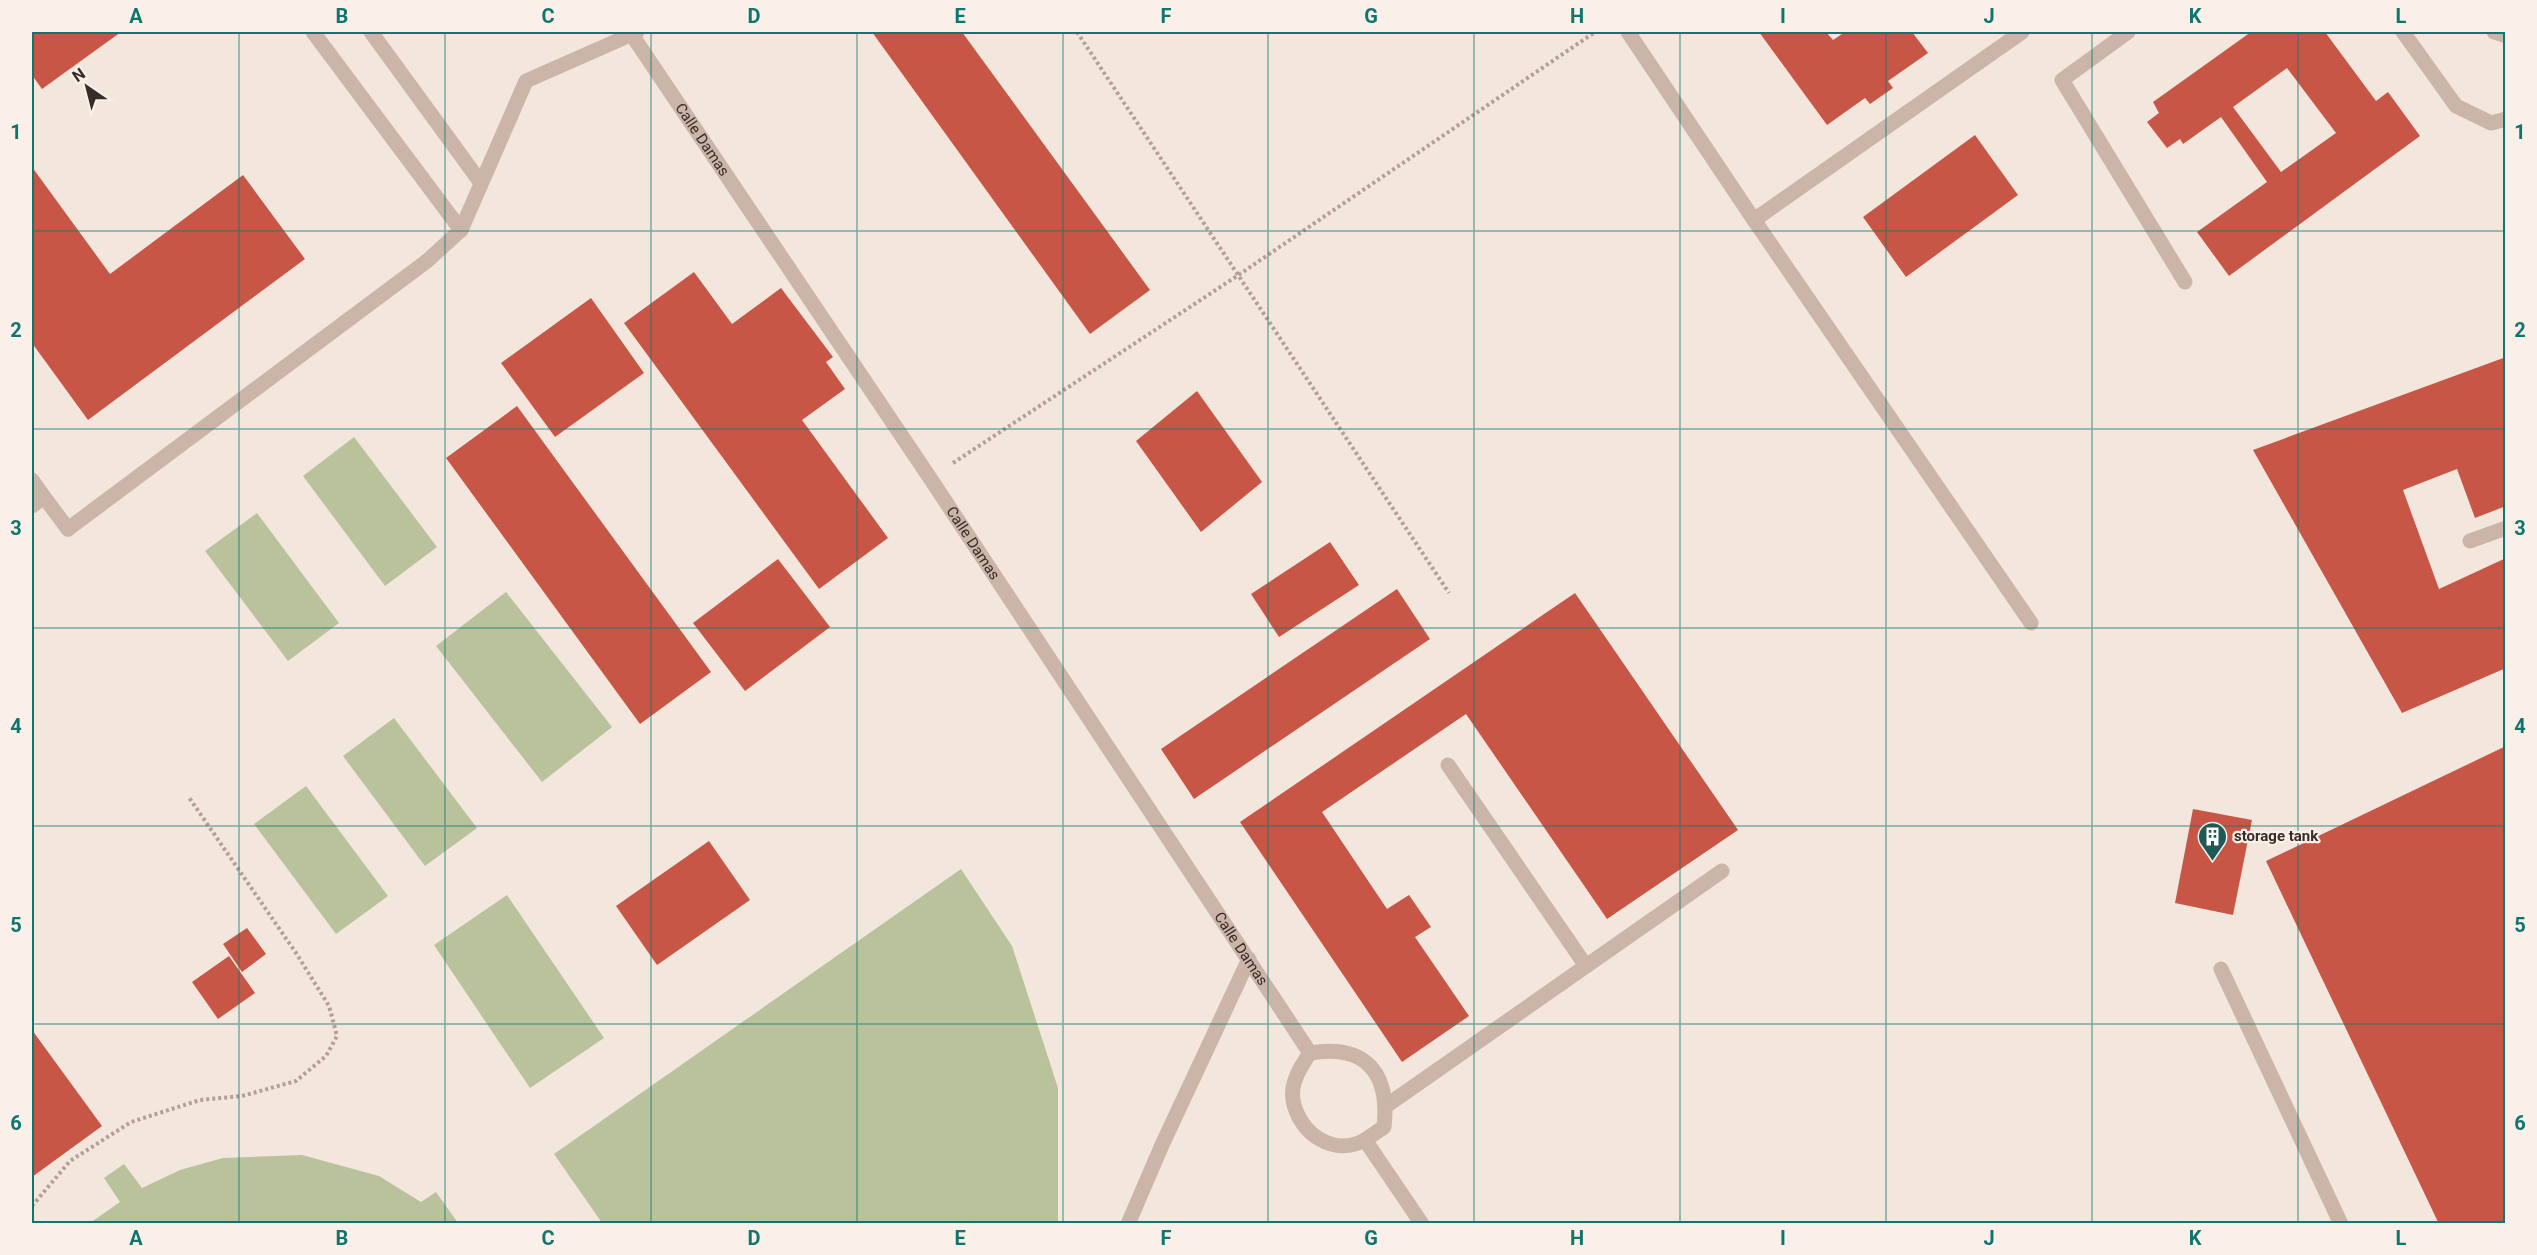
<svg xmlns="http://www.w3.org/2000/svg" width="2537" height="1255" viewBox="0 0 2537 1255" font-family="Roboto,sans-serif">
<rect width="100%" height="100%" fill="#f3e6dd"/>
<!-- green -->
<path fill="#bac29c" d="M354 437 437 547 385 586 303 476Z
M257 513 339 623 288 661 205 551Z
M506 592 612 727 542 782 436 646Z
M394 718 477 828 425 866 343 756Z
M306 786 388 896 336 934 254 824Z
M961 869 1012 946 1058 1088V1223H602L554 1154Z
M507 895 604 1038 530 1088 434 945Z
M302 1155 379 1176 421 1202 436 1192 458 1223H90L120 1202 104 1178 124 1164 142 1188 180 1170 223 1158Z"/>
<!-- building -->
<path fill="#c85646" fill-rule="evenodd" d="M32 32H121L42 89 32 75Z
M872 32H962L1150 290 1090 334Z
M1759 32H1826L1833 40 1845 32H1912L1928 53 1888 81 1893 88 1870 104 1865 98 1827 125Z
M2251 32H2325L2376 101 2388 92 2420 136 2229 276 2197 232 2267 182 2221 117 2183 144 2180 139 2167 148 2147 122 2159 113 2153 102ZM2287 68 2336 133 2281 172 2233 107Z
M1975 135 2018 195 1906 277 1863 217Z
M32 167 110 274 243 175 305 259 88 420 32 343Z
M694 272 732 324 781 288 833 357 826 362 845 389 802 420 888 538 819 589 624 323Z
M591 298 644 373 555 437 501 363Z
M2506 357V506L2475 518 2457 469 2403 490 2439 589 2506 558V668L2402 713 2253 450Z
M1197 391 1262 482 1201 532 1136 441Z
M517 406 711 672 640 724 446 458Z
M1330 542 1359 585 1279 637 1251 594Z
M778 559 830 627 745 691 693 623Z
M1397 589 1430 639 1194 799 1161 749Z
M1575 593 1738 830 1607 919 1466 714 1322 812 1387 909 1409 895 1431 927 1415 937 1469 1016 1402 1062 1240 822Z
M2506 746V1224H2439L2266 861Z
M2193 809 2252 820 2233 915 2175 903Z
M709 841 750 900 657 965 616 906Z
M247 928 266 954 242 972 223 944Z
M229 956 255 993 218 1019 192 982Z
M32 1030 102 1126 32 1177Z"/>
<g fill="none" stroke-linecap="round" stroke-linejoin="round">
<!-- path -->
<path stroke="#b79e92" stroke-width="4" stroke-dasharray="3 3" stroke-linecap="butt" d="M1077 32 1449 593
M953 463 1237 276 1595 32
M32 1206 70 1161 131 1122 200 1100 242 1096 296 1081 326 1056 337 1036 329 1006 296 953 188 796"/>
<!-- service -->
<path stroke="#cbb4a8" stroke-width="15" d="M313 32 461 230
M371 32 481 183
M2128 32 2062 80 2185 282
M1754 220 2031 623
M32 480 44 497 32 506
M44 497 68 529
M2470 541 2506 528
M1448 765 1586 966
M2221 969 2341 1224
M1386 1106 1722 871
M1128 1224 1162 1145 1249 959"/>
<!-- minor -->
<g stroke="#cbb4a8" stroke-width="15">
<path d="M1628 32 1754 220 2022 32"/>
<path d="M2403 32 2456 106 2491 123 2506 119"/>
<path d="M2494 32 2506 36"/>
<path id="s1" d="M632 35 930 478 1310 1053C1365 1044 1390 1072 1384 1127L1365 1140 1422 1224"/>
<path d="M68 529 427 261 461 230 526 81 637 32"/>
<path d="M1310 1053C1301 1066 1290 1083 1293 1100 1299 1134 1334 1157 1365 1140"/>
</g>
</g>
<!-- grid -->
<path fill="none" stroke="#0f766e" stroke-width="1.5" stroke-opacity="0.55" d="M239 32V1224M445 32V1224M651 32V1224M857 32V1224M1063 32V1224M1268 32V1224M1474 32V1224M1680 32V1224M1886 32V1224M2092 32V1224M2298 32V1224M32 231H2506M32 429H2506M32 628H2506M32 826H2506M32 1024H2506"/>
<!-- icons -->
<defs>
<symbol id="building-pin" viewBox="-11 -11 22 30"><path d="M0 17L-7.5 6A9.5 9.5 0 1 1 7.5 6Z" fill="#1d5a57" stroke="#faf0e9"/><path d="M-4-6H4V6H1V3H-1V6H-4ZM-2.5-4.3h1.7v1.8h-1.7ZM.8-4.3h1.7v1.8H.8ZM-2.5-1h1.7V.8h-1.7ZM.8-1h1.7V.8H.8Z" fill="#fff"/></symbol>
</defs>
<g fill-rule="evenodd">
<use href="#building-pin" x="2196" y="820" width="33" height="45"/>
</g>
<g text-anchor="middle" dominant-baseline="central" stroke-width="4.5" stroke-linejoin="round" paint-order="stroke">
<!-- street labels -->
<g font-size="15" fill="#382c29" stroke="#faf0e9">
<text stroke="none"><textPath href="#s1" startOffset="126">Calle Damas</textPath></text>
<text stroke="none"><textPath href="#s1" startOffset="612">Calle Damas</textPath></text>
<text stroke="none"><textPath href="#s1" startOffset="1098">Calle Damas</textPath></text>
</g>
<!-- poi labels -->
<g font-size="15" font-weight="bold" fill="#382c29" stroke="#faf0e9" text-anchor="start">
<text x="2234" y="836">storage tank</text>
</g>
</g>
<!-- border -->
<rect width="2537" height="1255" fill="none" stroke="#faf0e9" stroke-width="66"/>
<!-- north arrow -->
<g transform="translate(87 87) rotate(325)" stroke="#faf0e9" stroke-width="4.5" paint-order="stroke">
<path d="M0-4.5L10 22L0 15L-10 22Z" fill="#382c29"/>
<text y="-9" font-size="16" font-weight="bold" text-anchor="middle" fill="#382c29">N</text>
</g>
<rect x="33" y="33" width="2471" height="1189" fill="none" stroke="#0f766e" stroke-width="2"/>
<g font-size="20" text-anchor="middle" font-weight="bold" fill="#0f766e">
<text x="136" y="23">A</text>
<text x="342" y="23">B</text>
<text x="548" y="23">C</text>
<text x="754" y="23">D</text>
<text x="960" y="23">E</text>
<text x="1166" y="23">F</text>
<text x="1371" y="23">G</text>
<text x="1577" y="23">H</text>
<text x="1783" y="23">I</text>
<text x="1989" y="23">J</text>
<text x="2195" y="23">K</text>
<text x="2401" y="23">L</text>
<text x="16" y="139">1</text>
<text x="2520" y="139">1</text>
<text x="16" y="337">2</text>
<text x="2520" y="337">2</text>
<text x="16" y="535">3</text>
<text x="2520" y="535">3</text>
<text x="16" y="733">4</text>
<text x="2520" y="733">4</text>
<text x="16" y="932">5</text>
<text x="2520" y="932">5</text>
<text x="16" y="1130">6</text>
<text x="2520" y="1130">6</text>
<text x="136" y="1245">A</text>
<text x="342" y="1245">B</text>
<text x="548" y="1245">C</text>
<text x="754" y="1245">D</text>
<text x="960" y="1245">E</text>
<text x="1166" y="1245">F</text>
<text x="1371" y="1245">G</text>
<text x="1577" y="1245">H</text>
<text x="1783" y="1245">I</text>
<text x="1989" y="1245">J</text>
<text x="2195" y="1245">K</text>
<text x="2401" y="1245">L</text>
</g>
</svg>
